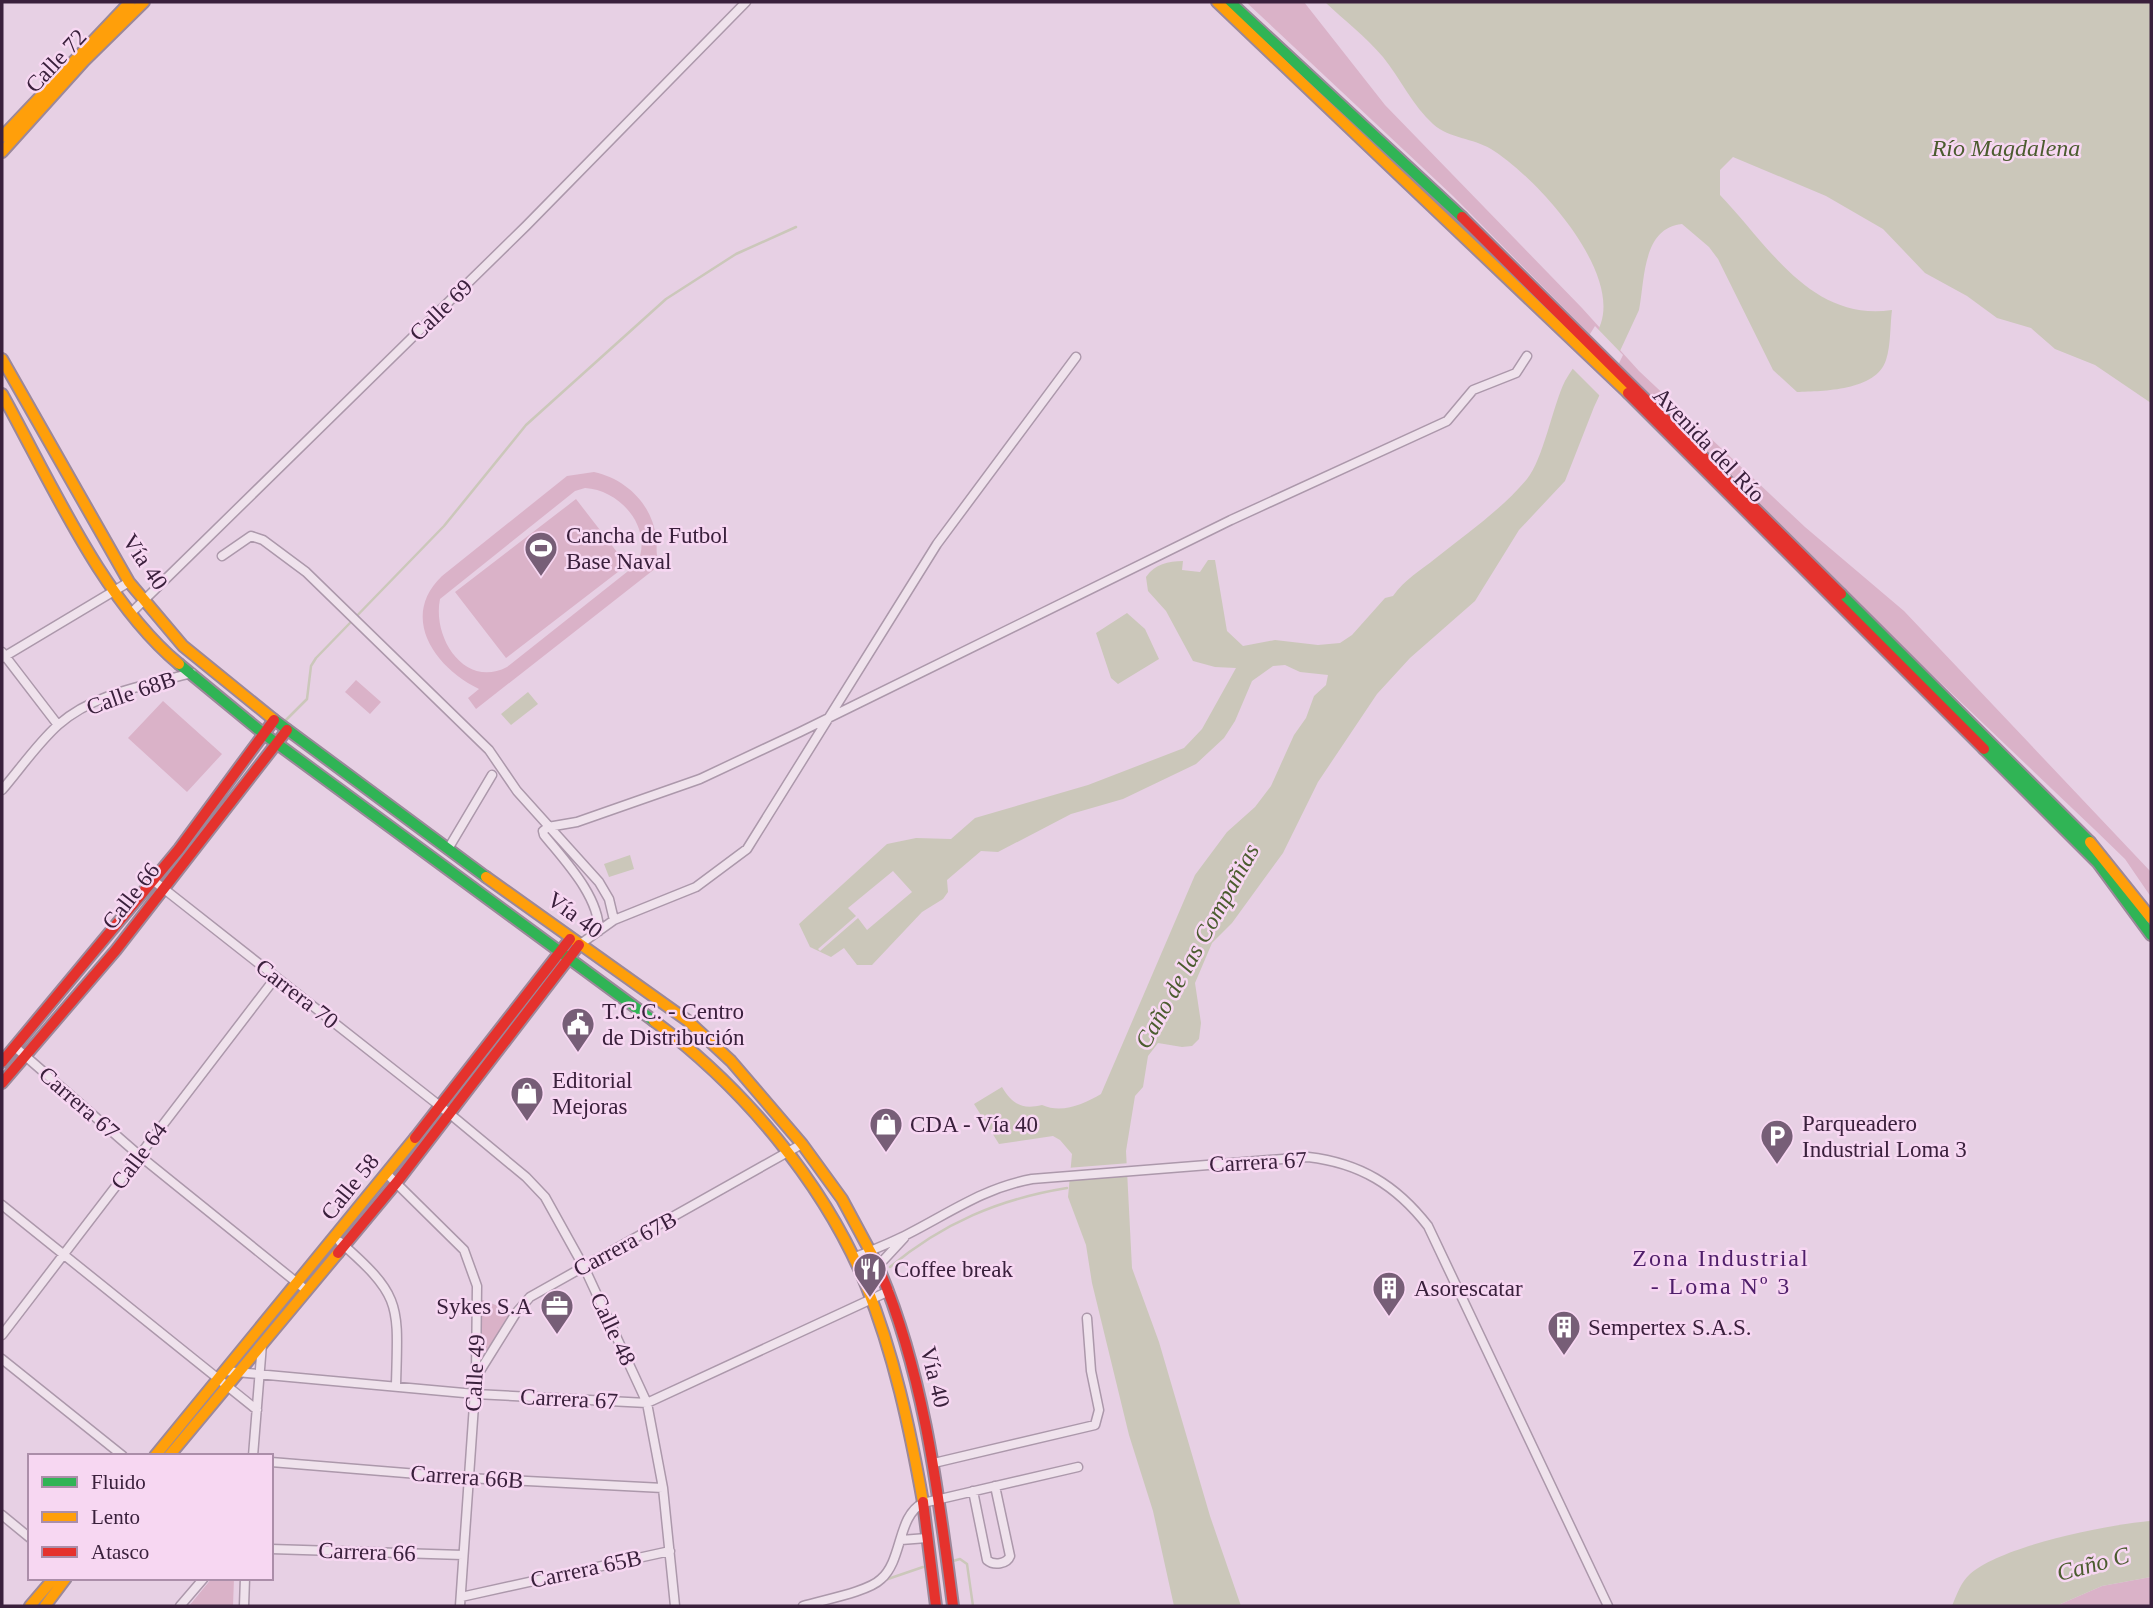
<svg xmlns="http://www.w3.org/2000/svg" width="2153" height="1608" viewBox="0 0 2153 1608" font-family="'Times New Roman',serif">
<rect width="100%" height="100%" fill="#e7d0e4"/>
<!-- green -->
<path fill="#dab2c8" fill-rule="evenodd" d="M1246 2H1304L1385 105 1582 308 1639 371 1805 527 1904 611 2151 872V897L2125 859 2094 829 1839 586 1453 196Z
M594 472C626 479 652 504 656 537 658 548 654 555 661 564L476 709 468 698 479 689C435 668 399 617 442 576L567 476ZM585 488C621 490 654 529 637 564L507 667C465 689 432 638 440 599L575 491Z
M576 499 627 565 506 658 455 592Z
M356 680 381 702 370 714 345 692Z
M163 701 222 754 187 792 128 738Z
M482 1300 512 1311 487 1351 480 1349Z
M2151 1577V1606H2056L2102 1586Z
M212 1578H234L233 1606H189Z"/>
<!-- water -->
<path fill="#cbc7ba" d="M1325 2H2151V403L2095 365 2055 349 2031 328 1997 318 1967 296 1925 273 1883 229 1826 196 1733 157 1720 170V195C1769 246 1811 322 1892 310 1890 325 1891 345 1886 360 1876 391 1823 391 1797 392L1773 370 1718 259 1709 247 1682 224C1642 228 1645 280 1639 310L1594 407 1565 481 1519 530 1475 601 1410 658 1377 694 1318 782 1283 853 1232 923 1212 943 1195 983 1201 1023 1199 1039 1192 1046 1182 1047 1158 1043 1148 1056 1143 1087 1135 1096 1126 1151 1132 1268 1159 1342 1210 1516 1241 1606H1174L1153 1511 1129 1435 1092 1283 1086 1245 1068 1197 1072 1154 1060 1140 1053 1136 999 1144 974 1104 1002 1087C1012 1104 1022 1110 1042 1105 1062 1114 1084 1104 1101 1094L1195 875 1227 832 1255 807 1271 786 1294 735 1306 718 1314 696 1326 685 1328 675 1300 672 1285 665 1273 666 1252 681 1235 721 1224 738 1196 764 1123 799 1071 814 998 852 981 851 947 880 948 892 943 899 922 912 872 965H857L844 948 831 957 810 947 799 924 887 844 916 838 951 839 975 818 1088 785 1184 748 1202 729 1236 668 1215 667 1193 661 1166 611 1148 591 1146 577C1155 564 1168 561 1183 561L1182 570 1200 572 1208 560H1215L1227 631 1243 646 1275 640 1318 645 1340 643 1352 635 1385 598 1393 596C1405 579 1420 571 1436 558 1466 534 1501 510 1527 479 1543 460 1553 405 1565 381 1576 361 1594 345 1601 323 1619 268 1535 176 1491 149 1473 138 1450 139 1433 124 1413 106 1400 78 1383 57 1366 37 1344 20 1325 2Z
M1127 613 1145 629 1159 659 1118 684 1111 678 1096 633Z
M528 692 538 704 511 725 501 714Z
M630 855 634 869 609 877 604 864Z
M2151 1521V1577L2102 1586 2056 1606H1952C1957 1594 1961 1582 1970 1574 2001 1546 2109 1524 2151 1521Z"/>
<!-- pier -->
<path fill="#e7d0e4" d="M1595 326 1623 355 1602 398 1570 366Z
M893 871 912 892 867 930 858 918 820 951 818 949 856 916 848 908Z
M1130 1163V1176L1065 1180 1067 1168Z"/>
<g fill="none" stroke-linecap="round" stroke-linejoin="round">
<!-- stream -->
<path stroke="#cbc7ba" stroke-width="2.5" d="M286 720 307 699 311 666 316 658 444 526 526 425 666 299 736 254 796 227
M890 1267C943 1223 999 1199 1067 1188
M953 1561 960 1559 967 1564 973 1606
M882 1581 923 1567"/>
<defs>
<path id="street" d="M222 556 251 536 263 540 306 572 489 750 517 791 599 882 609 899 614 920 579 945
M131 613 526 226 746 2
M2 652 58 725
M2 658 129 582
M2 790C20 769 37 744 58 725 94 693 147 685 192 673
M548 827 577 822 700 779 800 732 1231 520 1447 421 1473 390 1516 373 1527 356
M548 827 543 831 544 835C565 861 599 896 599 931
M448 849 492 775
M154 881 450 1114 526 1177 545 1197 585 1269 647 1403 663 1488 675 1606
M614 920 696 887 747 849 937 544 1076 357
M15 1047 140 1156 306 1290
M387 1174 464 1250 477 1286 476 1376 460 1606
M2 1205 257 1410
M340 1242C403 1297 398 1305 396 1385
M853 1258C872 1250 891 1243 908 1234 951 1212 984 1188 1032 1179L1308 1157C1360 1163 1396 1185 1428 1226L1608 1606
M878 1266 904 1238
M2 1335 276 977
M2 1359 123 1456
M225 1371 475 1394 647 1403 889 1291
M478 1374 516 1313 530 1297 802 1144
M253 1456 262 1344
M271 1462 467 1478 663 1488
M934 1463 1095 1425 1099 1410 1091 1371 1087 1318
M973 1491 987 1560C994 1566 1007 1564 1010 1556L995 1486
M2 1515 30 1538
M901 1540 927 1538
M271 1549 463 1555
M461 1597 670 1551
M180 1606 204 1578
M244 1606 245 1578
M803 1606C822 1600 868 1592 881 1579 903 1560 897 1516 923 1503L1078 1467"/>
<path id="fast" d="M1230 2 1462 217
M1841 594 2090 842
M179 664 264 734 654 1021
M273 719 486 877
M1984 749 2098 863 2151 935"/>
<path id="slow" d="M1217 2 1628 393
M2 137 130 2
M2 152 84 61 144 2
M2 359 129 582 183 646 273 719
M2 394C51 482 102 600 179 664
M2090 842 2151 918
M486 877 688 1021 731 1061 802 1144 842 1199 877 1264
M654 1021C743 1087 824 1183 866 1285 894 1354 910 1429 923 1502
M155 1456 415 1138
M169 1456 338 1253
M30 1606 54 1578
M45 1606 66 1578"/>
<path id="jam" d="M1462 217 1841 594
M1628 393 1984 749
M2 1062 179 849 274 720
M2 1083 116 950 287 730
M415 1138 570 939
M338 1253 397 1182 579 945
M877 1264C924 1372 938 1491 953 1606
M923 1502 936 1606"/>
</defs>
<!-- street casing -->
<use href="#street" stroke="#ac98ab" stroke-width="11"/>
<!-- fast casing -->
<use href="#fast" stroke="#9b889a" stroke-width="14"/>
<!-- slow casing -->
<use href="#slow" stroke="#9b889a" stroke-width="14"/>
<!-- jam casing -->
<use href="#jam" stroke="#9b889a" stroke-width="14"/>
<!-- street -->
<use href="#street" stroke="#efe2ec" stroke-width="8"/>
<!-- fast -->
<use href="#fast" stroke="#30b455" stroke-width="10"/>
<!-- slow -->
<use href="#slow" stroke="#ff9f0a" stroke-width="10"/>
<!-- jam -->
<use href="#jam" stroke="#e5322d" stroke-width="10"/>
</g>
<!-- icons -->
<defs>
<symbol id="stadium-pin" viewBox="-11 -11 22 30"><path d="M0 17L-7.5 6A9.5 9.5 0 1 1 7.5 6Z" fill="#775e77" stroke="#f7d7f2"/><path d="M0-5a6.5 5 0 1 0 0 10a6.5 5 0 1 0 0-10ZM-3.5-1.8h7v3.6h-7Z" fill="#fff"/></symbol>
<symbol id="civic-pin" viewBox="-11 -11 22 30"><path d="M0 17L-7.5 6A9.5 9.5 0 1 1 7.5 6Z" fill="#775e77" stroke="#f7d7f2"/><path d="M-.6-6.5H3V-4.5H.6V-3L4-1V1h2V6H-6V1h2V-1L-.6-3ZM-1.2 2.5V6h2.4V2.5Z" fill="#fff"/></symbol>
<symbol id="shop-pin" viewBox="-11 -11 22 30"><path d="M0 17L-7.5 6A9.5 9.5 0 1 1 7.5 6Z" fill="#775e77" stroke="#f7d7f2"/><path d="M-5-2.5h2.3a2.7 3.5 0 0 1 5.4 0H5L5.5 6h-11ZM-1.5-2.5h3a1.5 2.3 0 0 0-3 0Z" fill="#fff"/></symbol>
<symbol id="parking-pin" viewBox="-11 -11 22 30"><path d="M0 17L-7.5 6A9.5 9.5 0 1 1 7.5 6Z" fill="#775e77" stroke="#f7d7f2"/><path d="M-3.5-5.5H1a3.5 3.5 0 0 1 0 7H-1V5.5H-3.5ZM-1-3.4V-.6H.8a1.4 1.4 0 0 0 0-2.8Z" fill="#fff"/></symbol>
<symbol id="restaurant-pin" viewBox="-11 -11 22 30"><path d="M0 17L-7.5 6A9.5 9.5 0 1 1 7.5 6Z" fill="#775e77" stroke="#f7d7f2"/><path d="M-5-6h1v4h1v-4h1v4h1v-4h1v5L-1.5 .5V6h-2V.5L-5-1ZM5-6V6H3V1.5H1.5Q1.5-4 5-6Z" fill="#fff"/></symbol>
<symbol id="building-pin" viewBox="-11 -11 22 30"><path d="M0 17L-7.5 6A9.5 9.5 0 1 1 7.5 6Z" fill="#775e77" stroke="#f7d7f2"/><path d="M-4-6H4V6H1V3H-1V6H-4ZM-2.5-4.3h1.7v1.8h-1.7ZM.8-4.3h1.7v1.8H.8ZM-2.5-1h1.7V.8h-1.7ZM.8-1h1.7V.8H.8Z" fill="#fff"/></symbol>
<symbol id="office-pin" viewBox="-11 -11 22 30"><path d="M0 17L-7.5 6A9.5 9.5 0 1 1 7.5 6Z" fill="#775e77" stroke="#f7d7f2"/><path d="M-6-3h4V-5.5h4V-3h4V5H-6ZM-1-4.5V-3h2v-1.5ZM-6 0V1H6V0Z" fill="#fff"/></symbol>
</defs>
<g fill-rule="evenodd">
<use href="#stadium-pin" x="522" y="529" width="38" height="52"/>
<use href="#civic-pin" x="559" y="1005" width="38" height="52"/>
<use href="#shop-pin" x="508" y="1074" width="38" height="52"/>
<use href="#shop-pin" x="867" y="1105" width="38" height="52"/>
<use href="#parking-pin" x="1758" y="1117" width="38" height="52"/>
<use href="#restaurant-pin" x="851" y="1250" width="38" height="52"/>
<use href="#building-pin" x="1370" y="1269" width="38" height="52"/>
<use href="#office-pin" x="538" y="1287" width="38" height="52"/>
<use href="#building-pin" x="1545" y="1308" width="38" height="52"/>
</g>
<g text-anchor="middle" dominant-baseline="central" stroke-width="5" stroke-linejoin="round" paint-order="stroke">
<!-- street labels -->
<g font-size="23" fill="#3a203c" stroke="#f7d7f2">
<text transform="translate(56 61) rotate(-47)">Calle 72</text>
<text transform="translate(441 310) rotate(-44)">Calle 69</text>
<text transform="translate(1709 445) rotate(46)">Avenida del Río</text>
<text transform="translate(145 562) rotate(56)">Vía 40</text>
<text transform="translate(131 693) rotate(-19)">Calle 68B</text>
<text transform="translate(131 896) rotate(-52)">Calle 66</text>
<text transform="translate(575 915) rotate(36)">Vía 40</text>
<text transform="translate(297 994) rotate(38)">Carrera 70</text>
<text transform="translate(79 1103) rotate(41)">Carrera 67</text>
<text transform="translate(139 1156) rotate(-53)">Calle 64</text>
<text transform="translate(1258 1162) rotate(-3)">Carrera 67</text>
<text transform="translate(350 1187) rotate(-51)">Calle 58</text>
<text transform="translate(625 1244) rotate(-28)">Carrera 67B</text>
<text transform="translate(613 1329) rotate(65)">Calle 48</text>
<text transform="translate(475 1373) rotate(-87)">Calle 49</text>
<text transform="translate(935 1377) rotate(76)">Vía 40</text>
<text transform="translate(569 1399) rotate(3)">Carrera 67</text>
<text transform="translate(467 1477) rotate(4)">Carrera 66B</text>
<text transform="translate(367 1552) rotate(2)">Carrera 66</text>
<text transform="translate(586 1569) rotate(-12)">Carrera 65B</text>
</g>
<!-- poi labels -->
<g font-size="23" fill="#3a203c" stroke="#f7d7f2" text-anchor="start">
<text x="566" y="535">Cancha de Futbol<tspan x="566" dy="26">Base Naval</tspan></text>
<text x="602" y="1011">T.C.C. - Centro<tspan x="602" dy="26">de Distribución</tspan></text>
<text x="552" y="1080">Editorial<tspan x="552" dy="26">Mejoras</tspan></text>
<text x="1802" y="1123">Parqueadero<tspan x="1802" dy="26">Industrial Loma 3</tspan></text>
<text x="910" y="1124">CDA - Vía 40</text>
<text x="894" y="1269">Coffee break</text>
<text x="1414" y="1288">Asorescatar</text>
<text x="532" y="1306" text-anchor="end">Sykes S.A</text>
<text x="1588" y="1327">Sempertex S.A.S.</text>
</g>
<!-- water labels -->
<g font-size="24" font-style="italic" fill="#4b5c2f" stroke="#f7d7f2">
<text x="2006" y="148">Río Magdalena</text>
<text transform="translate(1197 946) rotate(-61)">Caño de las Compañias</text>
<text transform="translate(2093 1564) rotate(-15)">Caño C</text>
</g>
<!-- neighbourhood labels -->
<g font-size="24" letter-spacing="2" fill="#4f1e6a" stroke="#f7d7f2">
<text x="1721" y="1258">Zona Industrial<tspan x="1721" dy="28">- Loma Nº 3</tspan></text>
</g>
</g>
<!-- border -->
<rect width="2153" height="1608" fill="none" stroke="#3a203c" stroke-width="7"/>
<!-- legend -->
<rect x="28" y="1454" width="245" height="126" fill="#f7d7f2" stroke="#ab8ea9" stroke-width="2"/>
<rect x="42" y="1477" width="35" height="10" fill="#30b455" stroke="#ab8ea9" stroke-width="2"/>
<text x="91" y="1489" font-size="21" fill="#3a203c">Fluido</text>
<rect x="42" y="1512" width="35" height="10" fill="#ff9f0a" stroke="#ab8ea9" stroke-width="2"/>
<text x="91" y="1524" font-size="21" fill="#3a203c">Lento</text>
<rect x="42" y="1547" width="35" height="10" fill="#e5322d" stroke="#ab8ea9" stroke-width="2"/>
<text x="91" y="1559" font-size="21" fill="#3a203c">Atasco</text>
</svg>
